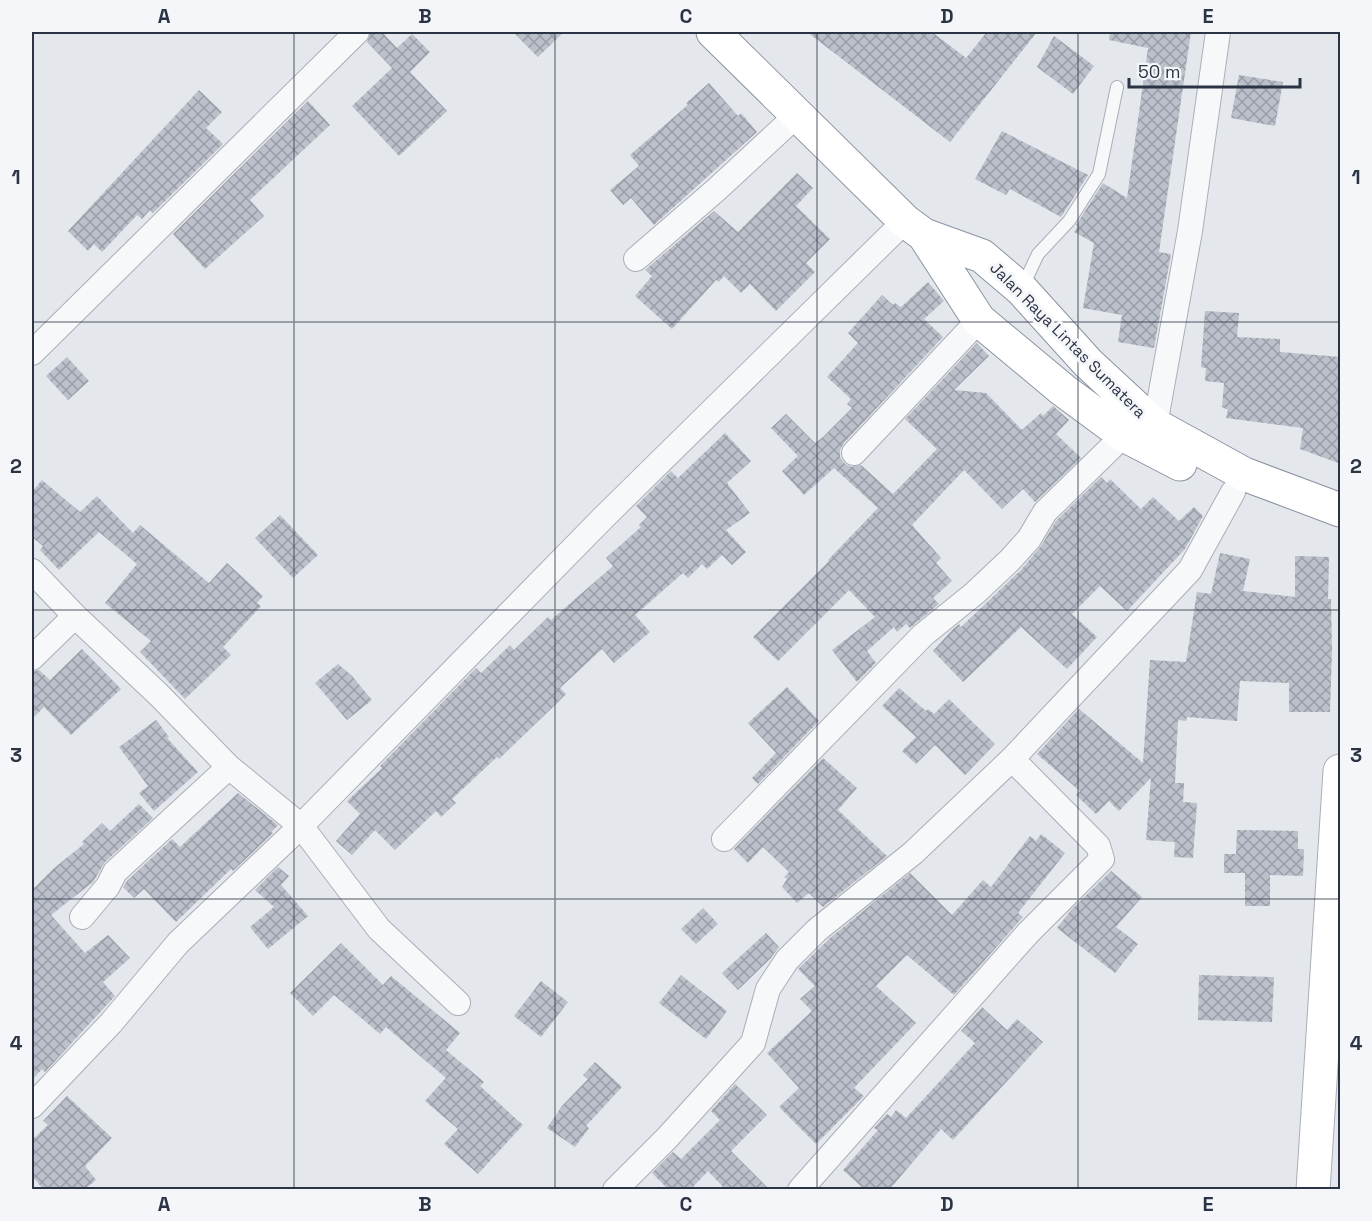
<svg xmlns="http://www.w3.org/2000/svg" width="1372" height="1221" viewBox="0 0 1372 1221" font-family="'Space Grotesk',sans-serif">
<defs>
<pattern id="building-cross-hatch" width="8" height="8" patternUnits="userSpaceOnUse" patternTransform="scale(1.5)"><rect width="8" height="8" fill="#bbc0ca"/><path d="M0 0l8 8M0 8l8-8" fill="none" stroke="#989da6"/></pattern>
</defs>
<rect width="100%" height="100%" fill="#e4e7ec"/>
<!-- building -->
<path fill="url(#building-cross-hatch)" d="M371 32H382L397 48 412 34 430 52 410 72 447 111 399 156 352 106 392 68 367 42Z
M513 32H564L538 57Z
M807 32H932L966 58 987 32H1037L950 142Z
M1110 32H1191L1159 252 1171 254 1154 348 1118 342 1122 315 1083 308 1094 243 1074 232 1078 226 1076 225 1103 183 1127 198 1148 48 1109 40Z
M1054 36 1094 66 1073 94 1037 67Z
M1239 75 1283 82 1275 126 1231 118Z
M709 83 738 116 741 113 757 132 654 225 631 198 623 205 610 190 639 166 630 155 688 105 686 103Z
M199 90 222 112 206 128 223 144 153 213 150 210 142 219 137 215 102 252 94 244 88 251 68 231Z
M308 101 330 125 250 200 264 216 205 269 173 234Z
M1002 131 1088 175 1061 217 1010 189 1006 195 975 179Z
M797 173 813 188 796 206 830 239 806 263 815 272 776 311 750 284 741 293 724 276 719 282 716 280 672 329 635 296 652 276 645 270 714 211 738 232Z
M928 282 944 301 924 319 943 337 844 443 840 450V457L844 463 851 467 861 465 893 494 937 449 905 419 977 343 989 356 954 390 986 393 1022 430 1041 413 1043 416 1053 406 1069 420 1056 434 1081 458 1035 502 1023 489 1002 509 964 470 912 525 941 558 936 563 952 581 933 598 939 604 910 628 906 624 897 632 894 627 867 651 876 663 857 682 832 650 875 617 849 590 778 661 753 637 829 561 828 560 878 508 834 468 804 495 782 471 798 456 771 428 786 414 815 443 823 437 852 408 847 404 851 399 827 377 858 343 848 333 882 295 893 305 895 303 901 307Z
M1205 311 1239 313 1237 337 1280 339V352L1341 357 1338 429H1341V464L1300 449 1303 428 1226 418 1228 410 1222 407 1224 383 1205 381 1206 368 1201 367Z
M67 357 89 381 68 400 46 376Z
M725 433 751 461 727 483 750 513 726 530 746 552 732 565 722 555 707 569 702 564 688 578 683 573 635 615 650 632 614 663 602 649 560 688 566 694 553 707 499 759 497 757 452 799 456 803 441 817 436 811 395 850 375 830 352 855 336 841 360 814 347 801 382 768 380 766 476 668 481 673 510 645 514 650 548 617 551 620 613 566 606 558 641 527 639 525 647 517 636 506 671 471 678 478Z
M1101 477 1107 483 1110 479 1141 509 1153 497 1179 521 1194 507 1203 516 1185 549 1127 611 1100 586 1072 614 1097 637 1067 669 1021 627 963 682 933 651 953 629 959 624 961 627 1021 570 1041 546 1056 521Z
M42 480 80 512 97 496 133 533 140 525 209 583 227 563 263 596 257 603 261 606 223 647 231 655 185 699 140 652 151 641 105 603 137 564 99 532 59 570 40 550 43 546 32 537V492Z
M280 515 318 555 293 578 255 538Z
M1220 553 1250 559 1243 591 1295 597V556L1329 557 1328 599H1331L1332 651 1330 712H1289V683L1240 681 1237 721 1187 717 1186 721 1178 720 1175 783H1184L1183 802 1197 803 1193 858 1174 857 1175 842 1146 840 1151 778 1119 811 1109 801 1096 814 1076 795 1080 791 1037 754 1079 709 1143 763 1150 660 1186 662 1197 592 1211 594Z
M82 649 121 689 71 735 44 707 32 719V672L39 670 50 680Z
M338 664 352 676 372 700 347 720 315 683Z
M787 687 819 721 758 784 752 778 776 753 748 723Z
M899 688 926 711 928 709 934 714 949 699 995 744 965 775 935 745 916 764 902 751 916 737 882 706Z
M156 720 169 737 167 738 198 772 154 811 139 793 148 786 119 747Z
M823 758 857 788 838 810 887 856 823 907 809 893 797 903 782 887 787 879 784 877 789 872 763 847 748 863 734 849Z
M238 793 278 825 271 832 273 833 233 871 231 869 176 922 144 889 134 898 123 887 127 881 172 839 180 847Z
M139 804 153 818 105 862 93 882 51 915 85 953 108 935 130 958 103 982 115 996 45 1072 42 1069 32 1080V890L53 869 84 844 82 842 102 823 110 831Z
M1237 830 1298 831V849H1304L1303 876 1270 875V906H1245V873H1224V854H1236Z
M1041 834 1065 853 1018 913 1023 917 954 995 907 955 876 986 916 1023 854 1088 864 1096 816 1144 779 1107 799 1088 767 1053 812 1011 800 999 815 986 798 969 830 938 910 873 952 915 983 880 991 887 1030 836 1036 841Z
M278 867 289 876 281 885 308 916 268 949 250 927 274 907 255 890Z
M1111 871 1142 897 1116 927 1138 944 1115 973 1057 928 1071 910Z
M703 908 718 924 696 944 681 929Z
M766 933 779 947 770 959 738 990 722 973Z
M341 943 383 985 391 976 460 1033 446 1050 484 1082 480 1086 523 1125 478 1174 444 1144 458 1129 425 1101 446 1078 386 1027 380 1034 334 995 313 1016 290 993Z
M681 975 727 1011 706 1039 659 1003Z
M1199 975 1274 977 1272 1022 1198 1020Z
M541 981 568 1002 541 1037 514 1016Z
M982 1007 1007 1030 1017 1019 1043 1042 953 1140 941 1129 889 1190H865L843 1170 878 1130 874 1128 887 1114 891 1117 896 1110 906 1118 975 1043 961 1031Z
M595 1062 622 1087 586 1126 589 1128 575 1147 547 1128 562 1106 588 1079 583 1075Z
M735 1084 767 1115 731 1151 770 1190H726L708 1171 690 1190H669L652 1173 673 1152 681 1159 720 1120 711 1111Z
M67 1096 112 1138 85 1166 96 1180 84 1190H44L32 1176V1140L48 1125 43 1121Z"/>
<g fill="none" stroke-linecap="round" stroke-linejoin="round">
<defs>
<path id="lane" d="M1022 288 1038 254 1069 221 1099 174 1117 87"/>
<path id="street" d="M636 259 716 190 797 115
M32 353 357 32
M1155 425 1190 231 1218 32
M854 453 979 320
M32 571 75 616 159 695 229 767 301 826 379 929 458 1003
M32 658 75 616
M724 839 923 635 975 593 1010 560 1029 539 1045 512 1124 435
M82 917 108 886 115 872 229 767
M32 1106 111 1023 178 943 301 826 603 518 905 221
M615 1190 667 1138 753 1043 768 989 787 960 817 930 913 853 1012 759
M800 1190 1028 933 1102 859 1098 846 1012 759 1190 570 1233 492"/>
<path id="secondary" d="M1313 1190 1340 771"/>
<path id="highway" d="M713 32 905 221 924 235 982 256 1022 290 1088 363 1155 425 1244 474 1340 510
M924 235 979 320 1063 390 1124 435 1180 464"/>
</defs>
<!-- lane casing -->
<use href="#lane" stroke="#a9aeb7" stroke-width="14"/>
<!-- street casing -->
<use href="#street" stroke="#a9aeb7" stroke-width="26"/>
<!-- secondary casing -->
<use href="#secondary" stroke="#a9aeb7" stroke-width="35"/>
<!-- highway casing -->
<use href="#highway" stroke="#8b94a3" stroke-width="35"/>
<!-- lane -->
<use href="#lane" stroke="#f7f8fa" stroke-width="12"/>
<!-- street -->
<use href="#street" stroke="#f7f8fa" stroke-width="24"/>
<!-- secondary -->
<use href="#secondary" stroke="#fff" stroke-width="33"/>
<!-- highway -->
<use href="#highway" stroke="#fff" stroke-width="33"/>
</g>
<!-- grid -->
<path fill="none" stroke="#2b3445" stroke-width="1.5" stroke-opacity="0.55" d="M294 32V1190M555 32V1190M817 32V1190M1078 32V1190M32 322H1340M32 610H1340M32 899H1340"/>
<g text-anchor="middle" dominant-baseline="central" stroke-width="6" stroke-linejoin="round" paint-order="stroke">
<!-- street labels -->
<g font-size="16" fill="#2b3445" stroke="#f4f6f9">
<text transform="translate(1068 340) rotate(45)">Jalan Raya Lintas Sumatera</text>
</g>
</g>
<!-- border -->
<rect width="1372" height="1221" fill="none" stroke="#f4f6f9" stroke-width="66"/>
<!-- scale -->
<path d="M1129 78v9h171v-9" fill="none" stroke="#2b3445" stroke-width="3"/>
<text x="1138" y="78" font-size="18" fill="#2b3445" stroke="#f4f6f9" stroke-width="4.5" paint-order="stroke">50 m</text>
<rect x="33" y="33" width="1306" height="1155" fill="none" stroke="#2b3445" stroke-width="2"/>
<g font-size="20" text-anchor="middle" font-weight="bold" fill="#2b3445">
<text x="164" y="23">A</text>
<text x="425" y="23">B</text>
<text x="686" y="23">C</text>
<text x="947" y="23">D</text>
<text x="1208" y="23">E</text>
<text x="16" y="184">1</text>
<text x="1356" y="184">1</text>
<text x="16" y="473">2</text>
<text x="1356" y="473">2</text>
<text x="16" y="762">3</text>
<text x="1356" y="762">3</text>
<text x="16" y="1050">4</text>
<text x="1356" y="1050">4</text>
<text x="164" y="1211">A</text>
<text x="425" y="1211">B</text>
<text x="686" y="1211">C</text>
<text x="947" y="1211">D</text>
<text x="1208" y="1211">E</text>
</g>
</svg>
